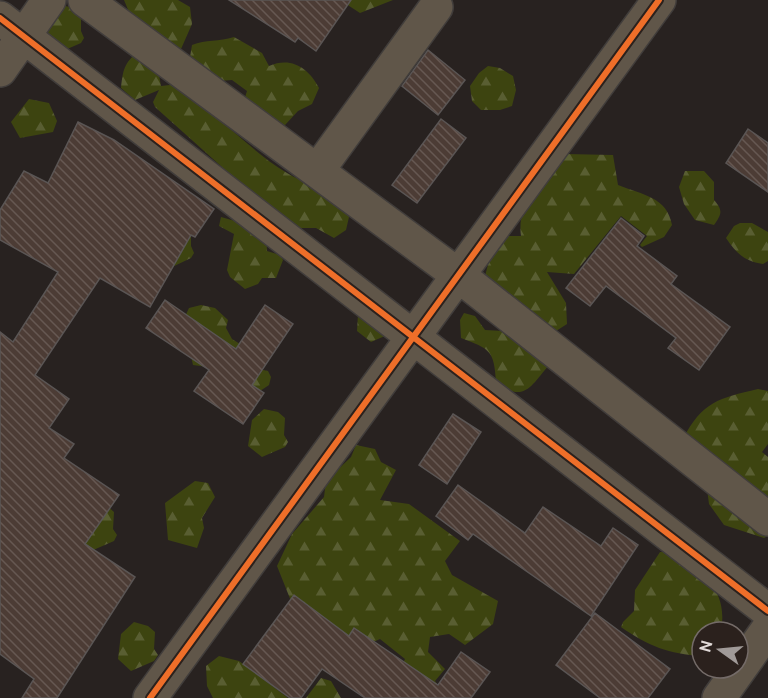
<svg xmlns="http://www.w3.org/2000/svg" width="768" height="698" viewBox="0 0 768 698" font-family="Overpass,sans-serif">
<defs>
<pattern id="forest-firs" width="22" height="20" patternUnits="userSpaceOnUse" patternTransform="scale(1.5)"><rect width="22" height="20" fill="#3d4410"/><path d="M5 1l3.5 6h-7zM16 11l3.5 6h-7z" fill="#595e32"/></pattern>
<pattern id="building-back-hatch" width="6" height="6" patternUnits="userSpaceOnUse" patternTransform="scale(1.5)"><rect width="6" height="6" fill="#4c3c35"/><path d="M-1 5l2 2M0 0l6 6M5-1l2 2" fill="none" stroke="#665852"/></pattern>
</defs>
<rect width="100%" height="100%" fill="#282220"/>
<!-- forest -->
<path fill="url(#forest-firs)" d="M124 0H178L190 7 192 24 181 49 187 56 158 70 161 86 179 84C194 101 210 113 228 127 247 143 265 160 287 173 315 190 330 182 349 217L346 230 334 238 316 228H298L232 176 155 107 153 102 159 90 135 100 121 88C123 70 124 63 138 52L139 36Z
M340 0H393L360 13Z
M60 5 75 8 81 14V31L84 38 81 43 58 53 44 42 45 25Z
M234 37 262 53 269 66C291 56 309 68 319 88L312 104 298 111 272 139 241 110 247 91 232 80 219 81 188 69 192 45C206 39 219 42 234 37Z
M488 66 500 68 513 76 516 90 512 106 500 110H481L472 101 470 86 479 73Z
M29 99 49 103 57 121 53 132 20 138 11 122Z
M565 154 613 155 618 185C643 195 667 197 672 225L664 237 642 247 640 245 647 236 621 216 574 274 547 272 566 303 567 324 553 333 485 276 493 246 508 236H521C516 202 545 178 565 154Z
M685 171H704L714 182V200C723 210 722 214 714 225L695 220 684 204 679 187Z
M221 217 266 230 267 251 280 255 283 260 276 278H262L258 284 245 289 230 277 227 270 234 234 219 226Z
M740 223H752L768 232V261L763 264C744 261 737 254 726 238L734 226Z
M191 230V246L194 253 191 258 168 269Z
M201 305 215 308 228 320 226 328 232 339 240 344 250 367 268 371 271 377 269 385 260 391 208 367 193 365 183 321 189 308Z
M464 313 475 316 485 330 503 331 549 365C531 386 524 404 496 382 494 350 490 349 461 338L460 320Z
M358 314 394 332 371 342 357 331Z
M758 389 768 391V444L762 452 768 457V536L764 538 724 525 709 504 706 481 683 439C702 402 719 398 758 389Z
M264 409 278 412 285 418 284 435 288 442 285 447 262 457 248 446 252 420Z
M356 445 375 449 381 462 396 470 380 500 409 504 460 541 445 561 452 575 498 601 493 624 465 645 449 634 430 637 428 652 445 669 435 681 440 688 393 684 405 659 380 639 353 651 299 621 277 566 292 534 324 497 326 481 351 457Z
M195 481 208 483 215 497 202 518 204 528 197 548 168 540 165 503Z
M107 506 114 512 113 529 117 535 114 541 91 551 77 540Z
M660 552H678C706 578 728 590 721 632H702V656C669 654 648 646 621 627L623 622 634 611 635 590Z
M134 622 148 626 155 632 154 649 158 655 154 661 131 671 118 659 121 634Z
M219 656 239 661 288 698H213L207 686 206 666Z
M321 678 331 681 341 698H306Z"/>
<!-- building -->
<path fill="url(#building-back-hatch)" stroke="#5a5554" stroke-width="1.5" d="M229 0H351L316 51 298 38 295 42Z
M428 50 465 80 438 115 402 86Z
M441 119 466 138 417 203 392 185Z
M78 122 114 140 214 209 195 237 191 235 150 307 100 278 35 375 69 399 49 428 74 444 64 458 119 495 85 544 135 577 57 698H22L34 679 0 654V332L13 342 58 272 0 240V210L24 171 48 183Z
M748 129 768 143V192L726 163Z
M621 218 644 236 637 246 677 276 671 284 730 327 699 370 668 348 676 338 606 286 590 306 566 288Z
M165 300 236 349 265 305 293 324 252 385 264 393 243 424 194 391 209 370 146 328Z
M453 414 481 432 447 484 419 465Z
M458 485 525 533 543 507 601 546 613 528 638 545 591 616 473 534 468 540 436 516Z
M294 595 349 636 354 628 438 685 461 652 490 672 471 698H365L322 669 301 698H290L243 664Z
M595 613 670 669 648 698H600L556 665Z"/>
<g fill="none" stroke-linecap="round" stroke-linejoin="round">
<defs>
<path id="minor" d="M85 0 458 275 768 519
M0 18 768 611
M0 70 49 0
M318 170 436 7
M150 698 659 0
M719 698 768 629"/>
</defs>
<!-- minor casing -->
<use href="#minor" stroke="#413d3b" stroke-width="36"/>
<!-- minor -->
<use href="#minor" stroke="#605649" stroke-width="33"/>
<defs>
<path id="cycleway" d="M0 18 768 611
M150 698 659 0"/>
</defs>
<!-- cycleway casing -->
<use href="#cycleway" stroke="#2b211d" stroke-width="10"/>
<!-- cycleway -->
<use href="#cycleway" stroke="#ee6e29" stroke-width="6"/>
</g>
<!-- north arrow -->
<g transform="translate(720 650) rotate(285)"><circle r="28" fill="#2b211d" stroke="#746b68" stroke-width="1.5"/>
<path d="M0-4.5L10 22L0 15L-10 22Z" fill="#a09a98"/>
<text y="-9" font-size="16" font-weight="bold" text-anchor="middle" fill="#e1dad8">N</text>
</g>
</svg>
